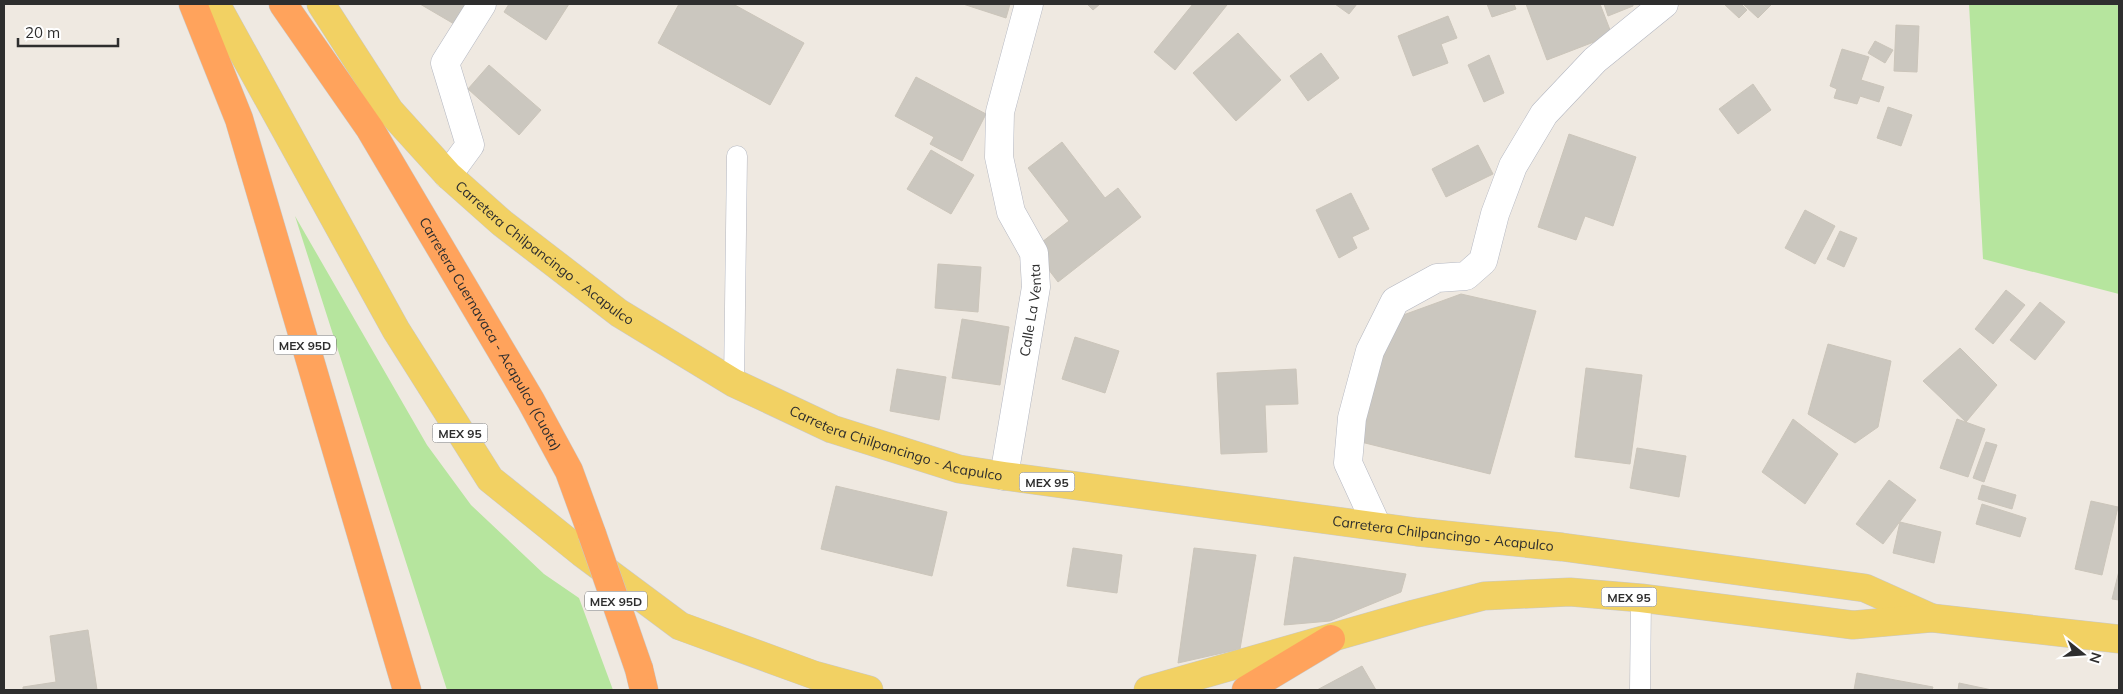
<svg xmlns="http://www.w3.org/2000/svg" width="2123" height="694" viewBox="0 0 2123 694" font-family="Mulish,sans-serif">
<rect width="100%" height="100%" fill="#efe9e1"/>
<!-- green -->
<path fill="#b6e59e" d="M1969 4H2119V294L1983 259Z
M295 216 427 445 471 505 544 574 579 598 613 690H447Z"/>
<!-- building -->
<path fill="#cbc7bf" stroke="#cbc5ba" d="M420 4H475L461 28Z
M509 4H569L546 40 504 12Z
M679 4H733L804 43 770 105 658 43Z
M963 4H1010L1006 18Z
M1087 4H1100L1093 10Z
M1193 4 1227 5 1175 70 1154 52Z
M1335 4H1357L1349 14Z
M1487 4H1514L1516 9 1492 17Z
M1526 4H1600L1612 35 1547 60Z
M1604 4H1633V6L1608 16Z
M1724 4H1741L1747 10 1739 18Z
M1743 4H1772L1758 18Z
M1448 16 1457 38 1441 44 1448 63 1413 76 1398 36Z
M1896 25 1919 26 1917 72 1894 71Z
M1238 33 1281 80 1236 121 1193 73Z
M1875 41 1893 50 1885 63 1868 53Z
M1842 49 1869 57 1861 80 1884 87 1879 102 1860 96 1857 104 1834 98 1837 89 1830 86Z
M1321 53 1339 78 1308 101 1290 76Z
M1489 55 1504 93 1484 102 1468 65Z
M489 65 541 110 519 135 468 89Z
M916 77 986 114 962 161 930 144 934 137 895 116Z
M1753 84 1771 110 1738 134 1719 109Z
M1888 107 1912 115 1901 146 1877 138Z
M1569 134 1636 157 1613 226 1585 216 1576 240 1538 227Z
M1062 142 1105 198 1118 188 1141 217 1058 282 1033 249 1069 221 1028 168Z
M1478 145 1493 174 1446 197 1432 169Z
M931 150 974 175 951 214 907 189Z
M1351 193 1369 229 1352 237 1357 248 1339 258 1316 210Z
M1805 210 1835 226 1815 264 1785 248Z
M1840 231 1857 238 1844 267 1827 259Z
M938 264 981 267 978 312 935 308Z
M2006 290 2025 305 1993 344 1975 329Z
M1461 294 1536 311 1490 474 1361 442 1366 401 1395 318Z
M2040 302 2065 322 2035 360 2010 340Z
M962 319 1009 327 1000 385 952 378Z
M1075 337 1119 351 1105 393 1062 379Z
M1828 344 1891 361 1878 427 1855 443 1808 414Z
M1960 348 1997 385 1966 422 1923 381Z
M1586 368 1642 375 1630 464 1575 457Z
M897 369 946 377 939 420 890 411Z
M1296 369 1298 404 1265 405 1267 452 1221 454 1217 373Z
M1793 419 1838 454 1805 504 1762 472Z
M1957 419 1985 429 1968 477 1940 468Z
M1986 442 1997 445 1984 482 1973 478Z
M1637 448 1686 456 1679 497 1630 488Z
M1889 480 1916 500 1883 544 1856 524Z
M1982 485 2016 495 2012 509 1978 499Z
M836 486 947 512 932 576 821 549Z
M2091 501 2118 507 2102 575 2075 569Z
M1982 504 2026 518 2020 537 1976 524Z
M1900 522 1941 532 1934 563 1893 553Z
M1073 548 1122 555 1117 593 1067 586Z
M1194 548 1256 555 1240 649 1178 663Z
M1294 557 1406 574 1401 592 1330 621 1284 625Z
M2119 571V600L2112 599Z
M88 630 97 690H23V687L56 682 50 636Z
M1362 666 1376 690H1317Z
M1857 673 1933 687 1932 690H1854Z
M1959 683 1992 690H1958Z"/>
<g fill="none" stroke-linecap="round" stroke-linejoin="round">
<defs>
<path id="lane" d="M734 383 737 156
M1640 690 1641 598"/>
<g id="street">
<path d="M448 175 470 145 445 63 482 4"/>
<path id="s1" d="M1004 476 1036 287 1034 253 1011 212 999 157 1000 112 1029 4"/>
<path d="M1377 526 1348 463 1352 418 1370 351 1395 301 1437 278 1466 276 1483 261 1495 214 1513 166 1544 114 1595 60 1664 4"/>
</g>
<g id="primary">
<path d="M216 4 396 330 490 479 582 553 680 626 814 675 869 690"/>
<path id="s2" d="M321 4 390 111 448 175 502 223 619 313 734 383 832 429 959 469 1004 476 1417 532 1562 547 1865 588 1932 618"/>
<path d="M1148 690 1414 614 1484 596 1570 592 1641 598 1853 625 1932 618 2119 639"/>
</g>
<g id="highway">
<path d="M193 4 239 119 407 690"/>
<path id="s3" d="M283 4 370 129 531 401 569 471 592 534"/>
<path d="M639 669 644 690"/>
<path d="M1246 690 1331 639"/>
</g>
</defs>
<!-- lane casing -->
<use href="#lane" stroke="#b4b7c1" stroke-width="21"/>
<!-- street casing -->
<use href="#street" stroke="#b4b7c1" stroke-width="29"/>
<!-- primary casing -->
<use href="#primary" stroke="#c9c9c9" stroke-width="29"/>
<!-- highway casing -->
<use href="#highway" stroke="#c9c9c9" stroke-width="29"/>
<!-- lane -->
<use href="#lane" stroke="#fff" stroke-width="20"/>
<!-- street -->
<use href="#street" stroke="#fff" stroke-width="28"/>
<!-- primary -->
<use href="#primary" stroke="#f2d163" stroke-width="28"/>
<!-- highway -->
<use href="#highway" stroke="#ffa35c" stroke-width="28"/>
<defs>
<path id="highway-bridge" d="M592 534 639 669"/>
</defs>
<!-- highway-bridge casing -->
<use href="#highway-bridge" stroke="#c9c9c9" stroke-width="29" stroke-linecap="butt"/>
<!-- highway-bridge -->
<use href="#highway-bridge" stroke="#ffa35c" stroke-width="28"/>
</g>
<g text-anchor="middle" dominant-baseline="central" stroke-width="4.5" stroke-linejoin="round" paint-order="stroke">
<!-- shield labels -->
<g fill="#fff" stroke="#6d6d6d" stroke-width="1">
<rect x="274" y="335.5" width="62" height="19" rx="4"/>
<rect x="432.5" y="423.5" width="55" height="19" rx="4"/>
<rect x="1019.5" y="472.5" width="55" height="19" rx="4"/>
<rect x="1601.5" y="587.5" width="55" height="19" rx="4"/>
<rect x="585" y="591.5" width="62" height="19" rx="4"/>
</g>
<g font-size="12" font-weight="bold" fill="#2e2e2e">
<text x="305" y="345">MEX 95D</text>
<text x="460" y="433">MEX 95</text>
<text x="1047" y="482">MEX 95</text>
<text x="1629" y="597">MEX 95</text>
<text x="616" y="601">MEX 95D</text>
</g>
<!-- street labels -->
<g font-size="14" fill="#2e2e2e" stroke="#fff">
<text stroke="none"><textPath href="#s2" startOffset="338">Carretera Chilpancingo - Acapulco</textPath></text>
<text stroke="none"><textPath href="#s1" startOffset="168">Calle La Venta</textPath></text>
<text stroke="none"><textPath href="#s3" startOffset="390">Carretera Cuernavaca - Acapulco (Cuota)</textPath></text>
<text stroke="none"><textPath href="#s2" startOffset="742">Carretera Chilpancingo - Acapulco</textPath></text>
<text stroke="none"><textPath href="#s2" startOffset="1298">Carretera Chilpancingo - Acapulco</textPath></text>
</g>
</g>
<!-- border -->
<rect width="2123" height="694" fill="none" stroke="#2e2e2e" stroke-width="10"/>
<!-- north arrow -->
<g transform="translate(2083 654) rotate(107)" stroke="#ffffff" stroke-width="4" paint-order="stroke">
<path d="M0-4L9 19L0 12L-9 19Z" fill="#2e2e2e"/>
<text y="-8" font-size="14" font-weight="bold" text-anchor="middle" fill="#2e2e2e">N</text>
</g>
<!-- scale -->
<path d="M18 38v8h100v-8" fill="none" stroke="#2e2e2e" stroke-width="2.5"/>
<text x="25" y="38" font-size="15" fill="#2e2e2e" stroke="#ffffff" stroke-width="4" paint-order="stroke">20 m</text>
</svg>
